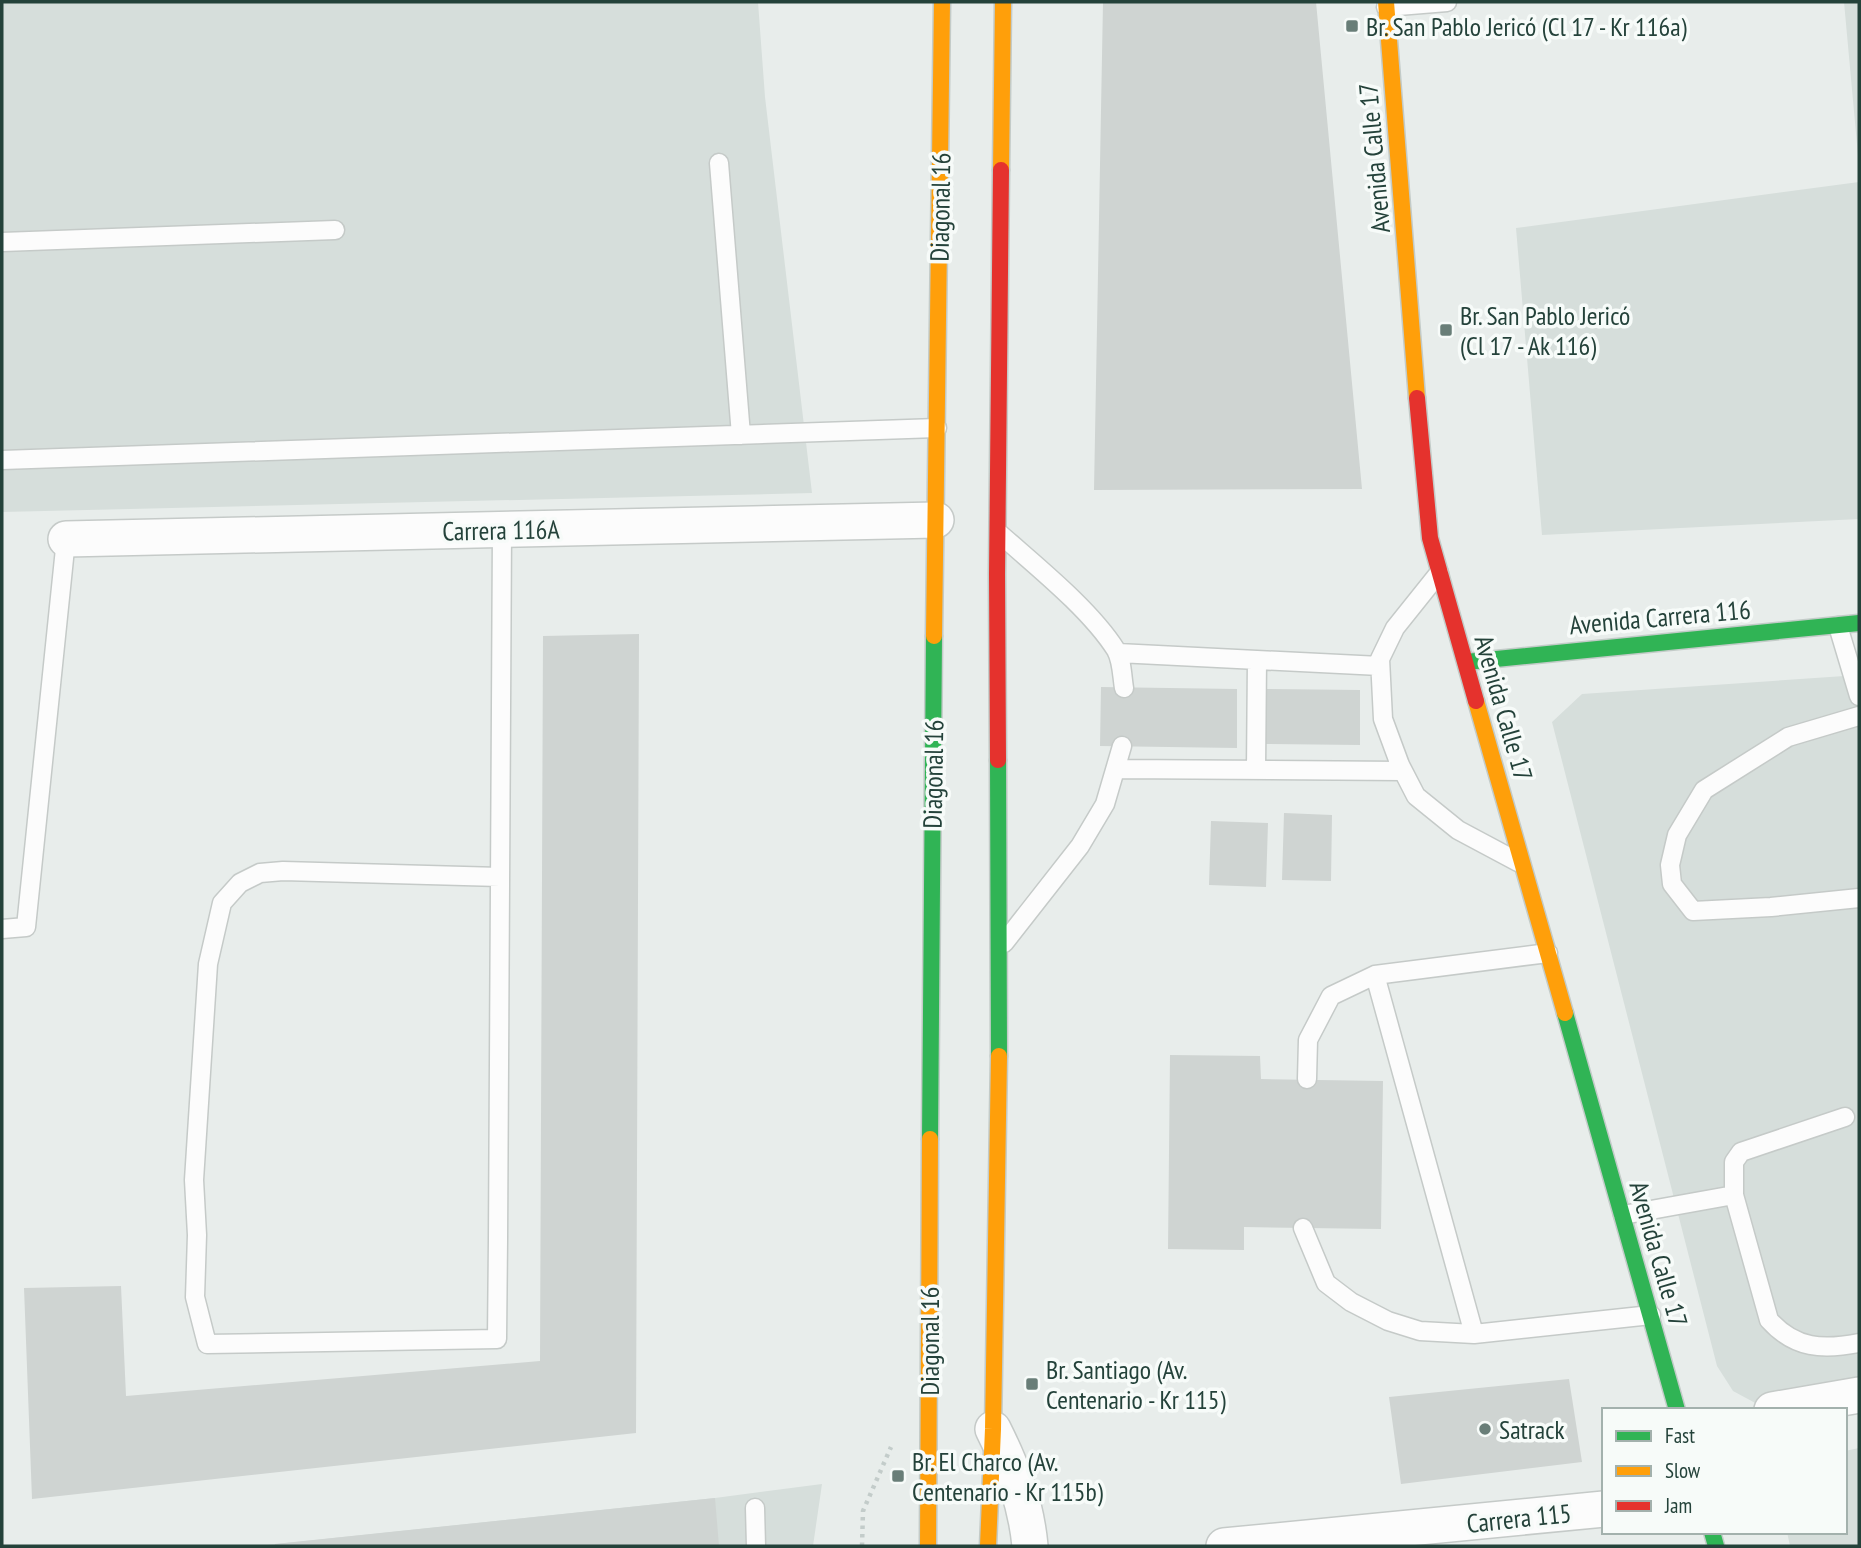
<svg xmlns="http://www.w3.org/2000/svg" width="1861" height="1548" viewBox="0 0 1861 1548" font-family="'PT Sans Narrow',sans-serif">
<rect width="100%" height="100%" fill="#e8edeb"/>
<!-- built -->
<path fill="#d6dedb" d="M2 2H758L765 97 812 493 2 512Z
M1844 2H1859V166Z
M1859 182V519L1542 535 1516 228Z
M1859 675V1388L1759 1405 1733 1391 1717 1366 1552 722 1582 694Z
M1859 1448V1546H1790L1787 1532H1845V1451Z
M822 1484 813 1546H258L715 1498Z"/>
<!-- building -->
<path fill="#cfd4d2" d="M1103 2H1316L1362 489 1094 490Z
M639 634 636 1433 32 1499 24 1288 121 1286 126 1396 540 1361 543 636Z
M1101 687 1237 689V748L1100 746Z
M1266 689 1360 690V745L1266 744Z
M1284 813 1332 815 1331 881 1282 880Z
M1211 821 1268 823 1266 887 1209 885Z
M1170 1055 1260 1056 1261 1079 1383 1081 1381 1229 1244 1227V1250L1168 1249Z
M1569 1379 1582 1462 1401 1484 1389 1397Z
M715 1498 719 1546H275V1544Z"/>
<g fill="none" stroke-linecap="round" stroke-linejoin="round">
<defs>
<path id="lane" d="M1386 7 1447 2
M719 163 741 435
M2 242 335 230
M2 460 937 428
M1000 534C1036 566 1090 609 1116 650 1122 660 1122 676 1124 688
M1439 573 1395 628 1380 659 1383 719 1400 765 1416 796 1458 830 1518 862
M1838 626 1859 696
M1118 653 1380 666
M1859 716 1788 737 1704 790 1677 835 1670 865 1672 884 1693 911 1771 907 1859 898
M1116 769 1402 771
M1256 770 1257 660
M500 877 283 871 260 873 240 883 222 903 208 964 194 1180 197 1235 195 1297 207 1344 497 1339 498 1240 502 530
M2 929 26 927 66 539
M1004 943 1080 846 1105 804 1122 746
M1375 975 1474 1334
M1307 1079 1308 1040 1331 996 1375 975 1548 953
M1734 1195V1162L1741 1152 1845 1117
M1623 1215 1734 1195 1769 1320C1795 1349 1823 1350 1859 1343
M1303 1228 1326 1283 1351 1302 1388 1321 1420 1331 1474 1334 1651 1315
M755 1508 756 1546"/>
<path id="street" d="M66 539 936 520
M1772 1410 1859 1395
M993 1429C1012 1467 1026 1503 1030 1546
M1224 1546 1604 1509"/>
<path id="fast" d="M1466 662 1859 623
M998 760 999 1056
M1565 1013 1677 1410
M930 1139 934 636
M1712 1532 1716 1546"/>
<path id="slow" d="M1386 2 1417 398
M1001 170 1003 2
M934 636 942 2
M1476 701 1565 1013
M928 1546 930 1139
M988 1546 993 1429 999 1056"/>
<path id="jam" d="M1417 398 1430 538 1476 701
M998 760 997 574 1001 170"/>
</defs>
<!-- lane casing -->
<use href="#lane" stroke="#c5cac8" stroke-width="21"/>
<!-- street casing -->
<use href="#street" stroke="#c5cac8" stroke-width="38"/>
<!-- fast casing -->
<use href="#fast" stroke="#c3cbc8" stroke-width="19"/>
<!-- slow casing -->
<use href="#slow" stroke="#c3cbc8" stroke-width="19"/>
<!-- jam casing -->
<use href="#jam" stroke="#c3cbc8" stroke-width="19"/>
<!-- path -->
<path stroke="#c3ccca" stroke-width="4.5" stroke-dasharray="3.5 5" stroke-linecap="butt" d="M862 1546 863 1511 891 1447"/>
<!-- lane -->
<use href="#lane" stroke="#fcfcfc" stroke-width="18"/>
<!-- street -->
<use href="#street" stroke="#fcfcfc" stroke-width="35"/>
<!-- fast -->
<use href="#fast" stroke="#30b455" stroke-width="16"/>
<!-- slow -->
<use href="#slow" stroke="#ff9f0a" stroke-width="16"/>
<!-- jam -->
<use href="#jam" stroke="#e5322d" stroke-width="16"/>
</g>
<!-- markers -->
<g fill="#697e78" stroke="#f7fbf9" stroke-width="2.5">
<rect x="1345" y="19" width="14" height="14" rx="3.5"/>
<rect x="1439" y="323" width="14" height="14" rx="3.5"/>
<rect x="1025" y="1377" width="14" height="14" rx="3.5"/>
<circle cx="1485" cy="1429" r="7"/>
<rect x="891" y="1469" width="14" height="14" rx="3.5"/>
</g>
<g text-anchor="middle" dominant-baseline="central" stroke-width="7" stroke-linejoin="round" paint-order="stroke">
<!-- poi labels -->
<g font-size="26" fill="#24423a" stroke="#f7fbf9" text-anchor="start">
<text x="1366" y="26">Br. San Pablo Jericó (Cl 17 - Kr 116a)</text>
<text x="1460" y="315">Br. San Pablo Jericó<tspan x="1460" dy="30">(Cl 17 - Ak 116)</tspan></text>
<text x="1046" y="1369">Br. Santiago (Av.<tspan x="1046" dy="30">Centenario - Kr 115)</tspan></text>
<text x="1499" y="1429">Satrack</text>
<text x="912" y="1461">Br. El Charco (Av.<tspan x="912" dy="30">Centenario - Kr 115b)</tspan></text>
</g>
<!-- street labels -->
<g font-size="26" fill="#24423a" stroke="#f7fbf9">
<text transform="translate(1374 158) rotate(-95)">Avenida Calle 17</text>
<text transform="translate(940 207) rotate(-89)">Diagonal 16</text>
<text transform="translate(501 530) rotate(-1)">Carrera 116A</text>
<text transform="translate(1660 617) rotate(-5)">Avenida Carrera 116</text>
<text transform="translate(1504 708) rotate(74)">Avenida Calle 17</text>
<text transform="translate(933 774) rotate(-89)">Diagonal 16</text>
<text transform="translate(1659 1254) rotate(74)">Avenida Calle 17</text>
<text transform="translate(929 1341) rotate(-90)">Diagonal 16</text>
<text transform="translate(1519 1518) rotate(-6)">Carrera 115</text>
</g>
</g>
<!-- border -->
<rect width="1861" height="1548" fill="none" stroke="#24423a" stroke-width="7"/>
<!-- legend -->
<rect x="1602" y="1408" width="245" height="126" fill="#f7fbf9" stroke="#a3b1ad" stroke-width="2"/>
<rect x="1616" y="1431" width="35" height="10" fill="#30b455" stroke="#a3b1ad" stroke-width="2"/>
<text x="1665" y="1443" font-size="21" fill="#24423a">Fast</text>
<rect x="1616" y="1466" width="35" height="10" fill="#ff9f0a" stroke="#a3b1ad" stroke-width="2"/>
<text x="1665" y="1478" font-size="21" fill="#24423a">Slow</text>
<rect x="1616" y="1501" width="35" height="10" fill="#e5322d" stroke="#a3b1ad" stroke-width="2"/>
<text x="1665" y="1513" font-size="21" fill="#24423a">Jam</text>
</svg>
